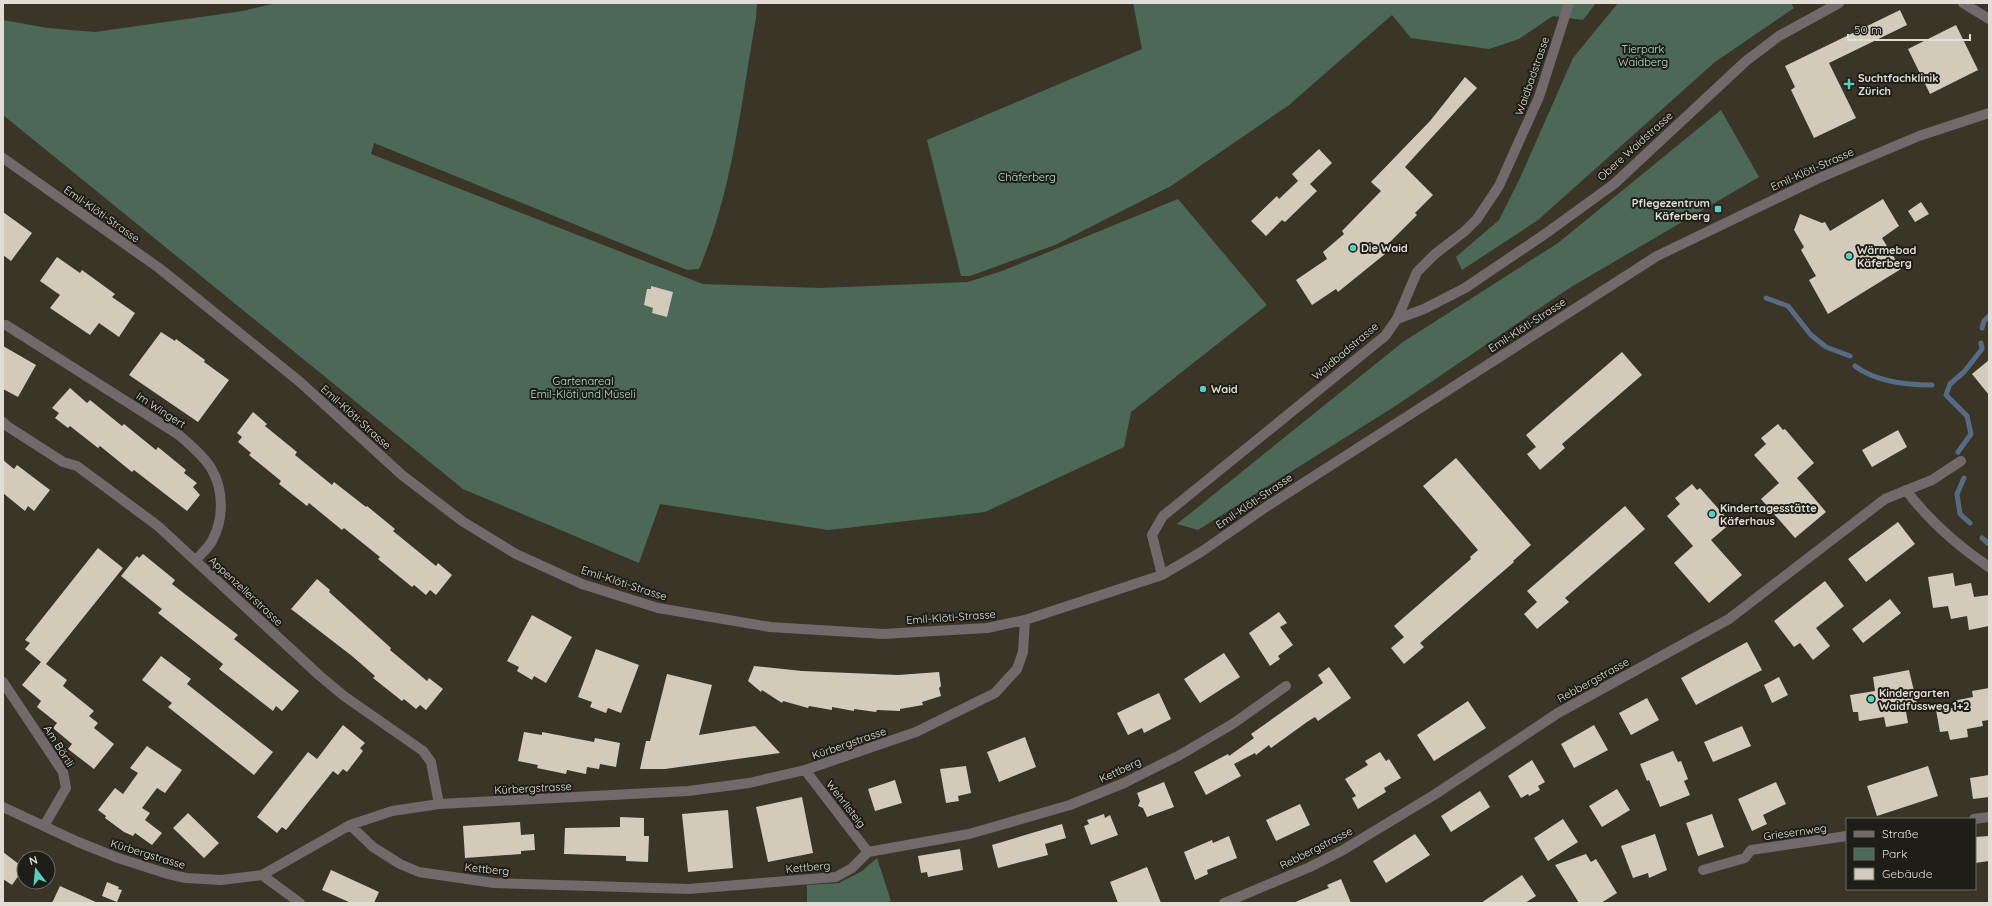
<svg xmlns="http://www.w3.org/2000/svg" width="1992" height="906" viewBox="0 0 1992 906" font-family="Quicksand,sans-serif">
<rect width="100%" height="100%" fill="#3b3528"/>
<!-- green -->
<path fill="#4c6857" d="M276 3H757L756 18C741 103 733 190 699 269L687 270 374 143 371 154 703 284 820 288 968 282 1002 271 1178 199 1267 305 1131 412 1124 447 985 512 828 530 660 504 639 563 463 489 3 115V20L48 28 95 32 243 11Z
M1133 3H1596L1583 20 1553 16 1519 39 1489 49 1411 38 1392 15 1289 105 1171 186 1055 245 970 276H961L927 140 1142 49Z
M1618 3H1791L1794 8 1715 62 1538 220 1462 270 1456 257 1499 220 1520 178 1573 58Z
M1721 110 1759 177 1571 287 1397 405 1198 530 1177 524 1403 342 1558 243Z
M877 858 891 901 886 903H807V885L839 883 862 871Z"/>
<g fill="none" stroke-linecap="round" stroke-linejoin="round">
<!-- stream -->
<path stroke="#576b84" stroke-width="5" d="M1766 298 1788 306 1811 335 1826 347 1850 356
M1982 328 1984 321 1989 316
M1855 366C1876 382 1907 385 1932 385
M1958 452 1971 434 1967 416 1946 395 1950 384 1964 372 1982 349 1981 343
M1964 478 1957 494 1960 514 1970 523
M1982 538 1989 544"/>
</g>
<!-- building -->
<path fill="#d2cbbb" d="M1900 10 1907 25 1829 63 1856 118 1814 138 1791 90 1795 87 1785 66Z
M1956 25 1978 70 1930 94 1908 49Z
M1465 77 1477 88 1405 167 1433 195 1415 213 1417 215 1385 247V254L1338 292 1336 289 1312 305 1296 280 1327 259 1323 252 1344 234 1342 231 1381 191 1371 182 1430 121Z
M1319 149 1332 163 1310 184 1317 191 1285 222 1282 220 1266 236 1251 221 1277 196 1279 199 1298 181 1292 174Z
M1883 199 1899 226 1882 238 1901 269 1828 314 1809 280 1816 276 1801 250 1804 247 1794 230 1800 214 1822 223 1825 222 1830 231Z
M1921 202 1929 214 1915 222 1908 211Z
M3 212 32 233 11 261 3 255Z
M57 257 80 273 82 270 115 294 112 297 135 313 119 337 99 323 90 335 50 308 60 295 40 281Z
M651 286 673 292 667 317 652 313 653 308 644 305 647 289H651Z
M161 332 175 341 176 339 205 360 204 362 229 380 198 422 129 375Z
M3 346 36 365 18 397 3 389Z
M1622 352 1642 375 1562 444 1565 448 1540 470 1527 454 1536 447 1526 435Z
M1989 360V395L1972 374Z
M70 388 87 403 90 400 122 426 124 424 156 450 158 447 186 470 184 473 197 483 193 487 200 495 187 511 134 470 132 472 100 446 98 448 70 426 68 428 55 418 59 413 52 408Z
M253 412 267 424 265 426 297 452 295 455 332 485 334 482 366 507 367 506 395 529 393 531 436 566 438 563 452 575 436 595 430 590 426 595 414 585 412 587 378 559 380 557 344 528 342 530 309 503 307 506 279 484 281 481 249 455 251 453 238 442 242 437 237 433Z
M1778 424 1783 430 1785 429 1814 463 1797 478 1826 512 1795 538 1761 499 1779 483 1754 455 1766 444 1761 438Z
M1898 430 1907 447 1872 467 1862 450Z
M1456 458 1531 545 1513 561 1514 562 1420 643 1424 647 1404 664 1391 648 1404 637 1394 626 1471 559 1470 557 1478 550 1423 486Z
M3 460 14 469 17 465 50 490 34 511 28 506 25 511 3 493Z
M1692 484 1697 490 1700 488 1731 523 1711 540 1742 575 1709 603 1674 563 1693 546 1667 516 1680 504 1675 498Z
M1625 506 1645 529 1565 598 1569 602 1537 629 1524 614 1537 602 1527 591Z
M1898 522 1915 544 1866 582 1848 559Z
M98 548 123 568 46 664 67 680 63 686 94 711 89 716 98 723 94 728 114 744 94 769 68 749 72 744 53 728 57 723 37 707 41 701 22 685 41 662 25 649 30 643 25 640Z
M143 554 175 580 172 584 238 635 234 639 299 691 284 709 282 711 276 706 273 711 219 669 223 664 158 613 162 609 121 576 137 556 139 558Z
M1953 573 1955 586 1971 583 1974 597 1989 595V626L1969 630 1967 616 1951 619 1948 606 1933 608 1928 577Z
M317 579 330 590 329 592 391 648 390 650 427 681 429 678 443 689 426 710 420 705 416 709 404 699 402 701 373 678 375 676 352 656 291 609Z
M1825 581 1844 606 1816 628 1830 646 1813 660 1800 643 1794 647 1774 621Z
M1890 599 1901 613 1863 643 1852 629Z
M1279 612 1287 623 1280 627 1293 645 1278 656 1280 659 1270 666 1249 633Z
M532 615 572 637 546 683 534 676 532 680 517 671 519 667 507 661Z
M1747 642 1762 670 1696 705 1681 678Z
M596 649 639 665 621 713 608 708 606 713 590 707 592 702 578 697Z
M1224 653 1240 677 1200 703 1184 679Z
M161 656 191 679 187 684 273 752 254 775 168 707 172 703 142 680Z
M754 666 802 671 898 675 939 672 941 686 939 688 941 696 922 702 923 705 900 709V711L877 710 876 712 854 709V711L832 707V710L809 706 808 708 783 701 782 703 762 690 761 692 748 681Z
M1329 667 1351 698 1318 721 1315 717 1307 722 1271 748 1269 745 1256 755 1255 753 1234 764 1241 776 1206 795 1194 772 1228 754 1229 756 1254 738 1251 734 1323 683 1318 675Z
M1909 670 1917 704 1905 706 1908 723 1886 727 1884 717 1859 721 1858 712H1853L1850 695 1875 691 1873 677Z
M667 674 712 685 699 735 755 726 780 753 665 769H640L646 741H650Z
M1779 677 1788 695 1772 703 1764 685Z
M1989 688V720L1982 721 1983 726 1967 729 1968 737 1950 740 1948 731 1940 732 1936 710 1954 708 1953 701 1973 697 1972 691Z
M1159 693 1171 719 1144 733 1142 728 1128 735 1117 713Z
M1647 698 1659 720 1631 735 1619 713Z
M1468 701 1486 728 1434 761 1417 735Z
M343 725 365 743 360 748 363 751 347 772 343 769 338 775 333 771 286 830 282 827 277 833 257 817 308 752 317 759Z
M1594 725 1608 750 1574 768 1561 744Z
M1742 726 1751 746 1713 762 1704 742Z
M524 732 542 735V732L594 742 595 738 620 743 616 767 600 764 599 769 587 767 586 774 567 770 566 774 537 768 538 765 518 761Z
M1025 737 1036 767 999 782 987 752Z
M147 746 182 770 165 793 157 788 142 808 150 813 145 820 162 833 152 845 135 833 133 836 124 832 105 818 106 816 98 810 115 788 123 794 138 773 130 768Z
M1673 751 1678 762 1681 761 1688 779 1684 781 1690 795 1660 807 1649 780 1647 781 1640 764Z
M1380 752 1386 761 1389 759 1401 778 1384 788 1386 792 1358 809 1352 798 1356 796 1345 779 1368 765 1365 761Z
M1532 760 1545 782 1538 786 1540 790 1529 796 1528 794 1521 798 1508 776Z
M966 766 971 793 958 796 959 801 946 803 940 769Z
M1928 766 1938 796 1877 816 1867 786Z
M1989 775V797L1973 799 1970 778Z
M895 780 902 803 875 811 868 789Z
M1164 782 1174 807 1147 817 1143 808 1138 806 1140 801 1137 793Z
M1776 782 1786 804 1763 815 1767 824 1752 831 1738 799Z
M1617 789 1630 810 1602 827 1589 806Z
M1480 791 1490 807 1451 832 1441 816Z
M802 797 813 853 768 862 756 807Z
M1300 804 1310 825 1276 841 1266 820Z
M728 810 733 868 688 872 682 814Z
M188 813 219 843 204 858 173 828Z
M1104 814 1105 818 1110 815 1118 835 1091 845 1084 826 1089 824 1087 820Z
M1712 814 1724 847 1698 856 1686 823Z
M620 817 644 818V836H649L648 862 626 861V856L564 854 565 828 620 827Z
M1563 819 1578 842 1548 861 1534 838Z
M520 822 521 835 534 834 535 850 521 851V854L465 858 463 826Z
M1062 824 1066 838 1045 844 1048 855 998 868 992 845Z
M1415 834 1430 855 1386 883 1373 861Z
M1655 834 1667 870 1649 878 1648 873 1633 878 1621 846Z
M1229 836 1237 858 1207 870 1208 874 1195 880 1184 852 1212 840 1213 843Z
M1989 836V861L1975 863V837Z
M960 849 963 870 928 877 927 872 921 873 918 856Z
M3 852 24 868 12 885 3 879Z
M1586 854 1591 862 1596 859 1617 893 1601 903H1579L1555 865Z
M1147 867 1161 903H1118L1110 882Z
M331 870 379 892 374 903H351L322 890Z
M1522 875 1536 896 1525 903H1481Z
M1341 879 1351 903H1293L1329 888 1327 885Z
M107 882 119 887 118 889 122 890 117 902 102 896Z
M60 886 98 903H52Z"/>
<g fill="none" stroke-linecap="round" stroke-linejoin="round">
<!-- minor -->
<path stroke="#726a6a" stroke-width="10" d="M1963 3 1989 19
M3 158 159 268 200 301 300 382 402 475 462 521 516 554 582 584 658 608 770 627 883 634 987 628 1025 620 1162 575 1201 552 1269 505 1657 256 1817 179 1919 136 1989 113
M1397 319 1424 309 1465 288 1545 234 1614 184 1746 61 1779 36 1839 3
M6 325 179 435C190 445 203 455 211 468 224 490 224 519 212 541 208 548 201 554 196 560
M3 422 7 426 63 462 77 466 158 526 320 676 344 696 423 751 431 762 439 804
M1906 490C1929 521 1958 546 1989 567
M1162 575 1152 535 1163 516 1385 336 1397 319 1417 272 1435 254 1465 231 1477 219 1499 186 1539 97 1569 3
M3 682 63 772 66 788 44 826
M805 770 868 852
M3 807 78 842 118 858 168 874 186 878 221 880 262 875 350 825 392 811 439 804 688 791 749 783 805 770 916 732 995 693 1017 669 1023 652 1025 620
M1974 819 1989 817
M350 825 373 847 400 864 419 872 494 883 689 889 836 877 852 868 868 852 969 834 1070 805 1124 783 1180 755 1234 723 1286 686
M1703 870 1745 858 1751 850 1847 836
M262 875 300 903
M1224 903 1310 867 1343 850 1434 795 1558 713 1729 619 1885 499 1932 480 1961 461"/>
</g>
<!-- markers -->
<g fill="#57cec1" stroke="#1f1d17" stroke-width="1.5">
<path d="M1847 78h4v4h4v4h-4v4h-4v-4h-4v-4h4z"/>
<rect x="1714" y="205" width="8" height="8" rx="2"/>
<circle cx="1353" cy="248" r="4"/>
<circle cx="1849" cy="256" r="4"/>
<circle cx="1203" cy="389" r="4"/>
<circle cx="1712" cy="514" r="4"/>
<circle cx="1871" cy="699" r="4"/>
</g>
<g text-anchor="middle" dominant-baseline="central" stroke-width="4" stroke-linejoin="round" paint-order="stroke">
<!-- park labels -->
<g font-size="11" fill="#abe5c2" stroke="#1f1d17">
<text x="1643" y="49">Tierpark<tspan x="1643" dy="13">Waidberg</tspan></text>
<text x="1027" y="177">Chäferberg</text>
<text x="583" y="381">Gartenareal<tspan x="583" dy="13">Emil-Klöti und Müseli</tspan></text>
</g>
<!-- street labels -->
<g font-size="11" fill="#e1ddd5" stroke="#1f1d17">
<text transform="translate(1532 76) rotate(-71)">Waidbadstrasse</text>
<text transform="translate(1635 146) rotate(-42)">Obere Waidstrasse</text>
<text transform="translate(1812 169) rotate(-24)">Emil-Klöti-Strasse</text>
<text transform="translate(102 214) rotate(35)">Emil-Klöti-Strasse</text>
<text transform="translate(1527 325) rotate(-33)">Emil-Klöti-Strasse</text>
<text transform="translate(1345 351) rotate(-40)">Waidbadstrasse</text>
<text transform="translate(161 410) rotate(33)">Im Wingert</text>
<text transform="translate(356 417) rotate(42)">Emil-Klöti-Strasse</text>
<text transform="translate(1254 501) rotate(-34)">Emil-Klöti-Strasse</text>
<text transform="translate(624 583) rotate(18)">Emil-Klöti-Strasse</text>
<text transform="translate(246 591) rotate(43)">Appenzellerstrasse</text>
<text transform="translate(951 617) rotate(-4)">Emil-Klöti-Strasse</text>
<text transform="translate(1593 680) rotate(-29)">Rebbergstrasse</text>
<text transform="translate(849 743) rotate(-19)">Kürbergstrasse</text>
<text transform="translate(59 746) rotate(58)">Am Börtli</text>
<text transform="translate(1120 770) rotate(-25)">Kettberg</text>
<text transform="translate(533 788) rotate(-3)">Kürbergstrasse</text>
<text transform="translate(846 804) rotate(52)">Wehrlisteig</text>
<text transform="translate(1795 832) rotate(-8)">Griesernweg</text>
<text transform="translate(1316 848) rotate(-27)">Rebbergstrasse</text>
<text transform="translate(148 854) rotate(17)">Kürbergstrasse</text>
<text transform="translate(808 867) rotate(-5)">Kettberg</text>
<text transform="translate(487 869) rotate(6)">Kettberg</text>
</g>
<!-- poi labels -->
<g font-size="11" font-weight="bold" fill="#e1ddd5" stroke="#1f1d17" text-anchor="start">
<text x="1858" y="78">Suchtfachklinik<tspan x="1858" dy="13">Zürich</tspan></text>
<text x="1710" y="203" text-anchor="end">Pflegezentrum<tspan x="1710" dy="13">Käferberg</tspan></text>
<text x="1361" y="248">Die Waid</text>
<text x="1857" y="250">Wärmebad<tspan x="1857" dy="13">Käferberg</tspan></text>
<text x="1211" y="389">Waid</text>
<text x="1720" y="508">Kindertagesstätte<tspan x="1720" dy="13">Käferhaus</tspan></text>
<text x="1879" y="693">Kindergarten<tspan x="1879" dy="13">Waidfussweg 1+2</tspan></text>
</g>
</g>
<!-- border -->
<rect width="1992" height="906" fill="none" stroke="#e1ddd5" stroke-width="8"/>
<!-- legend -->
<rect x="1846" y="818" width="130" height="72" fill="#1f1d17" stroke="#6d6a63"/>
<rect x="1854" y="831" width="20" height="6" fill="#726a6a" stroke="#6d6a63"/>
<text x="1882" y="838" font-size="12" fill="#e1ddd5">Straße</text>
<rect x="1854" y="848" width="20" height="12" fill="#4c6857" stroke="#6d6a63"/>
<text x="1882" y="858" font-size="12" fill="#e1ddd5">Park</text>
<rect x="1854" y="868" width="20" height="12" fill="#d2cbbb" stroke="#6d6a63"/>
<text x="1882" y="878" font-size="12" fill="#e1ddd5">Gebäude</text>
<!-- north arrow -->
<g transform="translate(36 870) rotate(344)"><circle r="19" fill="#1f1d17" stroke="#6d6a63"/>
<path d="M0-3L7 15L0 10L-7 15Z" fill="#57cec1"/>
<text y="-6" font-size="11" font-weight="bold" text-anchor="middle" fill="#e1ddd5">N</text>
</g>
<!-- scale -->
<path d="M1848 34v6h122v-6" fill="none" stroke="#e1ddd5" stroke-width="2"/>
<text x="1854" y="34" font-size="12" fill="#e1ddd5" stroke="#1f1d17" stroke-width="3" paint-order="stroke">50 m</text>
</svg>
